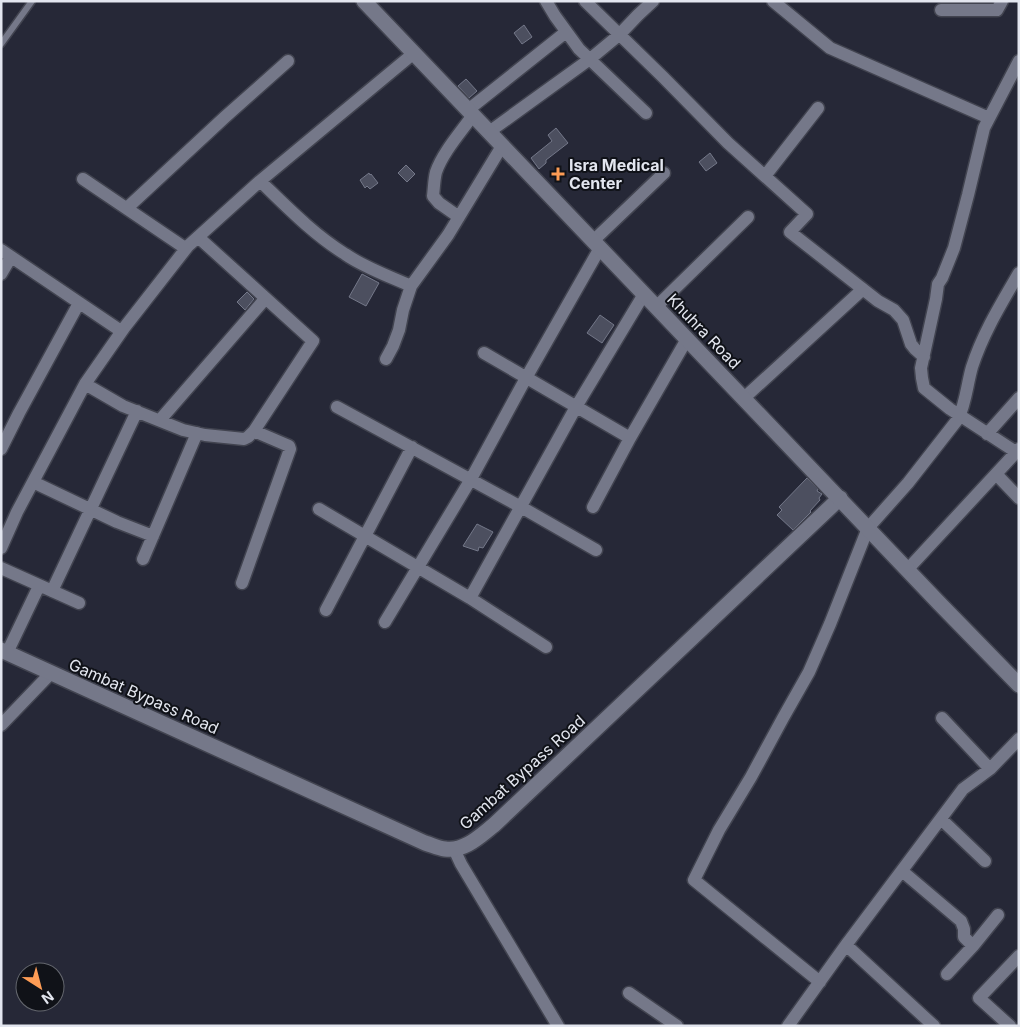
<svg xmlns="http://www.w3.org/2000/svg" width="1020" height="1027" viewBox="0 0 1020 1027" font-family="Inter,sans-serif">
<rect width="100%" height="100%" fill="#262837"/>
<!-- building -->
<path fill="#4c4f5f" stroke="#747889" d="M524 25 532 37 522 44 514 33Z
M466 79 477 91 469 98 458 86Z
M556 128 568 143 546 160V163L539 169 531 158 552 141 548 135Z
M710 153 717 163 706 171 699 162Z
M406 165 415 174 407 182 398 173Z
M369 173 370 175 371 174 378 183 370 189 367 186 365 188 360 180Z
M362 274 379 283 366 306 349 297Z
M247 292 254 299 245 310 237 302Z
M600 315 614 325 602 343 587 333Z
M807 478 818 489 817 491 822 494 819 498 820 500 810 511 811 512 793 530 777 515 782 510 779 507Z
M477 524 493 532 483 548 479 547 478 551 463 546Z"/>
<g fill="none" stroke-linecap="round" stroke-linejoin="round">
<defs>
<path id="service" d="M1 44 32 1"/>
<path id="minor" d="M546 1 555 16 579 49 646 113
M585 1 663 77 728 143 807 214 790 232 878 301 894 310 903 320 911 344 915 349 924 357
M773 1 830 48 989 118
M941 10H997L1002 1
M468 110 566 32
M489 132 590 59 619 35 638 15 653 1
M765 176 818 108
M83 179 185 248
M260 181C287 207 313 234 345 254 365 268 389 276 411 286
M127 208 225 117 288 61
M459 217 439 203 433 196C434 188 434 180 436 172 443 152 461 132 473 115
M198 237 313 341 254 431
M593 241 664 173
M1 250 121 331
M1 274 11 257
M656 307 748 217
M484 353 630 438
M386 359 393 346 399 330 403 310 411 286 448 235 502 146
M85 384 123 406 183 430 205 435 244 439 248 437 254 431 289 446 290 449 242 583
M744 398 863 289
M337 407 521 507 596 550
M160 420 265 299
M987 434 1019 398
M1 449 19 413 79 303
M1016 452 950 409 924 388 922 378 921 368 936 299 938 284 942 278 954 248 968 195 984 128 1019 61
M996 474 1019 498
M33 482 117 522 153 536
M593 507 630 438 687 339
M319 509 470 598 546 647
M1 548 17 512 85 384 124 328 188 246 260 181 414 53
M143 559 197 433
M1 568 79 603
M907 570 1019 449
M52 591 137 411
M470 598 576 407 644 294
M326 610 412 447
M385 622 471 479 526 378 600 248
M7 653 39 586
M942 718 990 769
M1 725 51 673
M941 819 985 861
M454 849 461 864 558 1026
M902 871 961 921 964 929V937L973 946
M846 945 934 1026
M947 974 973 946 998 915
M820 982 694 880 719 830 751 777 783 718 809 672 830 624 868 528 908 483 958 419C966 403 967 384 972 367 983 333 1001 304 1019 273
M629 993 677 1026
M788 1026 846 945 963 789 990 769 1019 739
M1010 1026 979 998 1019 956"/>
<path id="tertiary" d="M1 650 425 843C432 845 438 848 445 849 464 852 480 836 494 825L840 498"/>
<path id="secondary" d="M364 1 939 603 1019 685"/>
</defs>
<!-- service casing -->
<use href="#service" stroke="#424450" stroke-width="9"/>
<!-- minor casing -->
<use href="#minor" stroke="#424450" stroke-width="15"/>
<!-- tertiary casing -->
<use href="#tertiary" stroke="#424450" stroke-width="18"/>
<!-- secondary casing -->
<use href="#secondary" stroke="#424450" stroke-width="18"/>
<!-- service -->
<use href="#service" stroke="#757889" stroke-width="6"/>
<!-- minor -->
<use href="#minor" stroke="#757889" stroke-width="12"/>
<!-- tertiary -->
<use href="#tertiary" stroke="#757889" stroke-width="15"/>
<!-- secondary -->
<use href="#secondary" stroke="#757889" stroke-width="15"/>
</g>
<!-- markers -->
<path fill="#fd9c55" stroke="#101218" stroke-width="2" d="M555.5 166.5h5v5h5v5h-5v5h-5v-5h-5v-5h5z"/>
<g text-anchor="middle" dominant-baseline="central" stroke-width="4" stroke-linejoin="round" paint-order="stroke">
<!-- poi labels -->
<g font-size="16" font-weight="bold" fill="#e3e6ef" stroke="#101218" text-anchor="start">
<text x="569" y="165">Isra Medical<tspan x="569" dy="18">Center</tspan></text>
</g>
<!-- street labels -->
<g font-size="16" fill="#e3e6ef" stroke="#101218">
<text transform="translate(704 331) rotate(46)">Khuhra Road</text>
<text transform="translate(144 696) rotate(24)">Gambat Bypass Road</text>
<text transform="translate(522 772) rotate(-42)">Gambat Bypass Road</text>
</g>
</g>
<!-- border -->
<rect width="1020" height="1027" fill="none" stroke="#e3e6ef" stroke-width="5"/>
<!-- north arrow -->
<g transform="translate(40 987) rotate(144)"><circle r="24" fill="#101218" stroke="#64676e"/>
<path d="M0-4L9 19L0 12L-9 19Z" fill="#fd9c55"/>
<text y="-8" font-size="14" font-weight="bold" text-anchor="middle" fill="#e3e6ef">N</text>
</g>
</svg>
